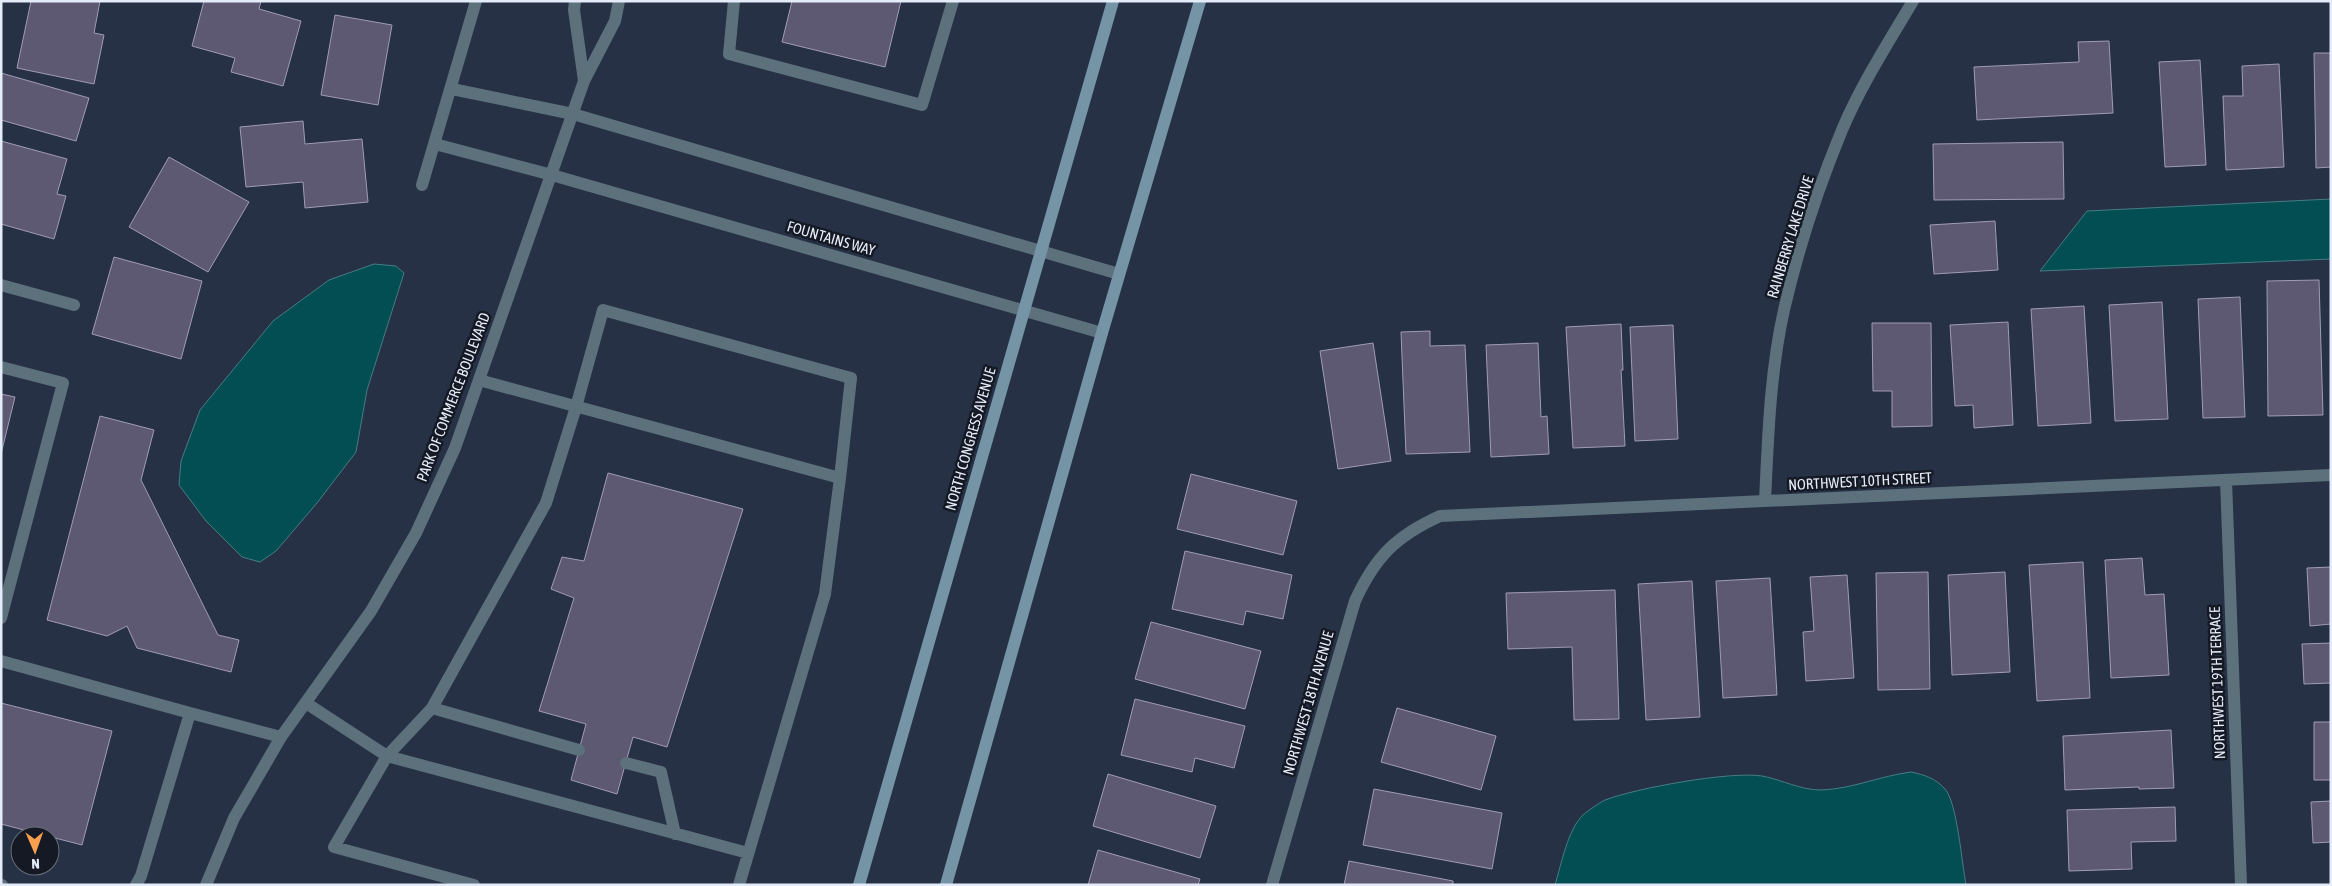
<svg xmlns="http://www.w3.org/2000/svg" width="2332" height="886" viewBox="0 0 2332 886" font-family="'Asap Condensed',sans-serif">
<rect width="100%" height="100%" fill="#263146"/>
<!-- water -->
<path fill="#024e52" stroke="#467d84" d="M2331 199V259L2040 271 2087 211Z
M374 264 396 266 404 273 367 390 356 452 317 503 276 551 260 562 242 557 206 521 179 485 181 461 200 410 273 321 329 280Z
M1911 772C1925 775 1935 778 1945 789 1957 802 1962 864 1966 885H1555C1561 865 1568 829 1583 815 1589 810 1599 803 1605 800 1637 788 1730 771 1762 776 1783 780 1800 790 1821 790 1852 789 1880 776 1911 772Z"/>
<!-- building -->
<path fill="#5e5972" stroke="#a19bb7" d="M31 1H100L94 33 104 35 94 84 17 68Z
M204 1H261L259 9 301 21 283 86 231 72 235 58 192 46Z
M792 1H901L885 67 782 42Z
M335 15 392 25 378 105 321 95Z
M2109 41 2113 113 1977 120 1974 67 2079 62 2078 42Z
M2314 53H2331V167L2316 168Z
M2200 60 2206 165 2165 167 2159 62Z
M2279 64 2284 167 2226 170 2223 96H2243L2242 66Z
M1 73 89 98 76 141 1 120Z
M303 121 305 144 362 139 368 202 305 208 303 182 246 187 240 127Z
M1 141 67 159 57 194 66 196 54 239 1 224Z
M2063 142 2064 199 1934 200 1933 144Z
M169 157 249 202 208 272 129 227Z
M1995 221 1998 270 1934 274 1930 225Z
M114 257 202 281 181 359 92 334Z
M2319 280 2323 415 2268 416 2267 281Z
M2240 297 2245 417 2203 418 2198 299Z
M2162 302 2168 419 2115 421 2109 305Z
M2084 306 2091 423 2038 426 2031 309Z
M2008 322 2013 425 1974 428 1973 405 1955 406 1950 325Z
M1872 323H1931L1932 426 1892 427V391H1873Z
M1621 324 1623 370H1621L1625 446 1573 448 1566 327Z
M1673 325 1678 439 1635 441 1630 327Z
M1430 331V346L1465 345 1470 452 1406 454 1401 332Z
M1373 343 1391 461 1338 469 1320 351Z
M1538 343 1541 417 1547 416 1549 454 1491 457 1486 345Z
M1 394 15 397 1 454Z
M100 416 154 430 141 480 218 635 239 640 231 672 137 648 127 626 107 636 47 620Z
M608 473 743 509 667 747 633 737 617 794 571 780 586 724 539 711 574 598 551 589 562 557 584 561Z
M1191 474 1297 501 1283 555 1177 529Z
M1185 551 1292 575 1283 619 1246 611 1243 625 1172 609Z
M2142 558 2145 595 2164 594 2169 675 2111 678 2105 560Z
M2083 562 2090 698 2037 701 2029 565Z
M2331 567V624L2310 626 2307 568Z
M1928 572 1930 689 1878 690 1876 573Z
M2005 572 2010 672 1952 675 1948 575Z
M1847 575 1854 678 1806 681 1803 632 1814 631 1810 577Z
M1770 578 1777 695 1723 698 1716 581Z
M1692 581 1700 717 1646 720 1638 584Z
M1615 590 1619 719 1574 720 1572 647 1508 649 1506 593Z
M1151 622 1261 651 1245 709 1135 679Z
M2331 643V683L2304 684 2302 644Z
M1135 699 1245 726 1234 768 1195 758 1192 772 1121 755Z
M1 703 112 731 82 845 1 824Z
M1397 708 1496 736 1481 790 1381 762Z
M2314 722H2331V780H2314Z
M2171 730 2174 788 2139 789V787L2065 790 2063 736Z
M1108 774 1216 806 1200 858 1093 826Z
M1374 789 1502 813 1492 869 1363 845Z
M2331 801V842L2313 843 2311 802Z
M2175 807 2176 841 2131 842 2132 869 2069 871 2067 810Z
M1098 850 1200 879 1198 885H1088Z
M1349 861 1453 881V885H1344Z"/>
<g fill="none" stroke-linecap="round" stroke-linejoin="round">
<!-- service -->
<path stroke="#5d717c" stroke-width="12" d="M734 1 729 54 922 105 953 1
M452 89 573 114
M435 144 552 175
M422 185 476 1
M1 285 74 305
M1 367 63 383 1 618
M1 661 190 713 141 876 136 885
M306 703 387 756 432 708 546 503 576 407 603 310 851 378 840 478 479 380
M432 708 579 750
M190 713 281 737
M626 763 661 772 675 834
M1 885H2
M474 885 334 847 387 756 748 853
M739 885 825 594 840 478"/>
<!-- minor -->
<path stroke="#5d717c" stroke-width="12" d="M575 1 574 10 584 81
M573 114 1119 274
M552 175 1102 333
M2226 480 2241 885
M1765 501C1768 438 1770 372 1784 310 1798 249 1818 188 1842 130 1861 85 1888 43 1913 1
M206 885 234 818 281 737 371 611 416 533 455 448 584 81 615 21 619 1
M1272 885 1355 601C1375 557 1396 536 1440 516L2331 475"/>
<!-- secondary -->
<path stroke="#7595a6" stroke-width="12" d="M859 885 1113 1
M946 885 1102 333 1200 1"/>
</g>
<g text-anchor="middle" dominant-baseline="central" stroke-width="5" stroke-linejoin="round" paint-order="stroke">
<!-- street labels -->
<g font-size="15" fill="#e4ebf9" stroke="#141923">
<text transform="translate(1790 237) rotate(-73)">RAINBERRY LAKE DRIVE</text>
<text transform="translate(831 238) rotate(16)">FOUNTAINS WAY</text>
<text transform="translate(453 397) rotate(-69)">PARK OF COMMERCE BOULEVARD</text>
<text transform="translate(970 439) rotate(-74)">NORTH CONGRESS AVENUE</text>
<text transform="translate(1860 481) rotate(-3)">NORTHWEST 10TH STREET</text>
<text transform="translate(2217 683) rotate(-92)">NORTHWEST 19TH TERRACE</text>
<text transform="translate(1308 703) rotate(-74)">NORTHWEST 18TH AVENUE</text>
</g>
</g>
<!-- border -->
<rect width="2332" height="886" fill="none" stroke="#e4ebf9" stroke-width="5"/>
<!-- north arrow -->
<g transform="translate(35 851) rotate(178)"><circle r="24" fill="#141923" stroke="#676d79"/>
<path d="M0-4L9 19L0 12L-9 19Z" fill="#f99f4d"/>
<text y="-8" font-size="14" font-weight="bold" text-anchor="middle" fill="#e4ebf9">N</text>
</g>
</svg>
